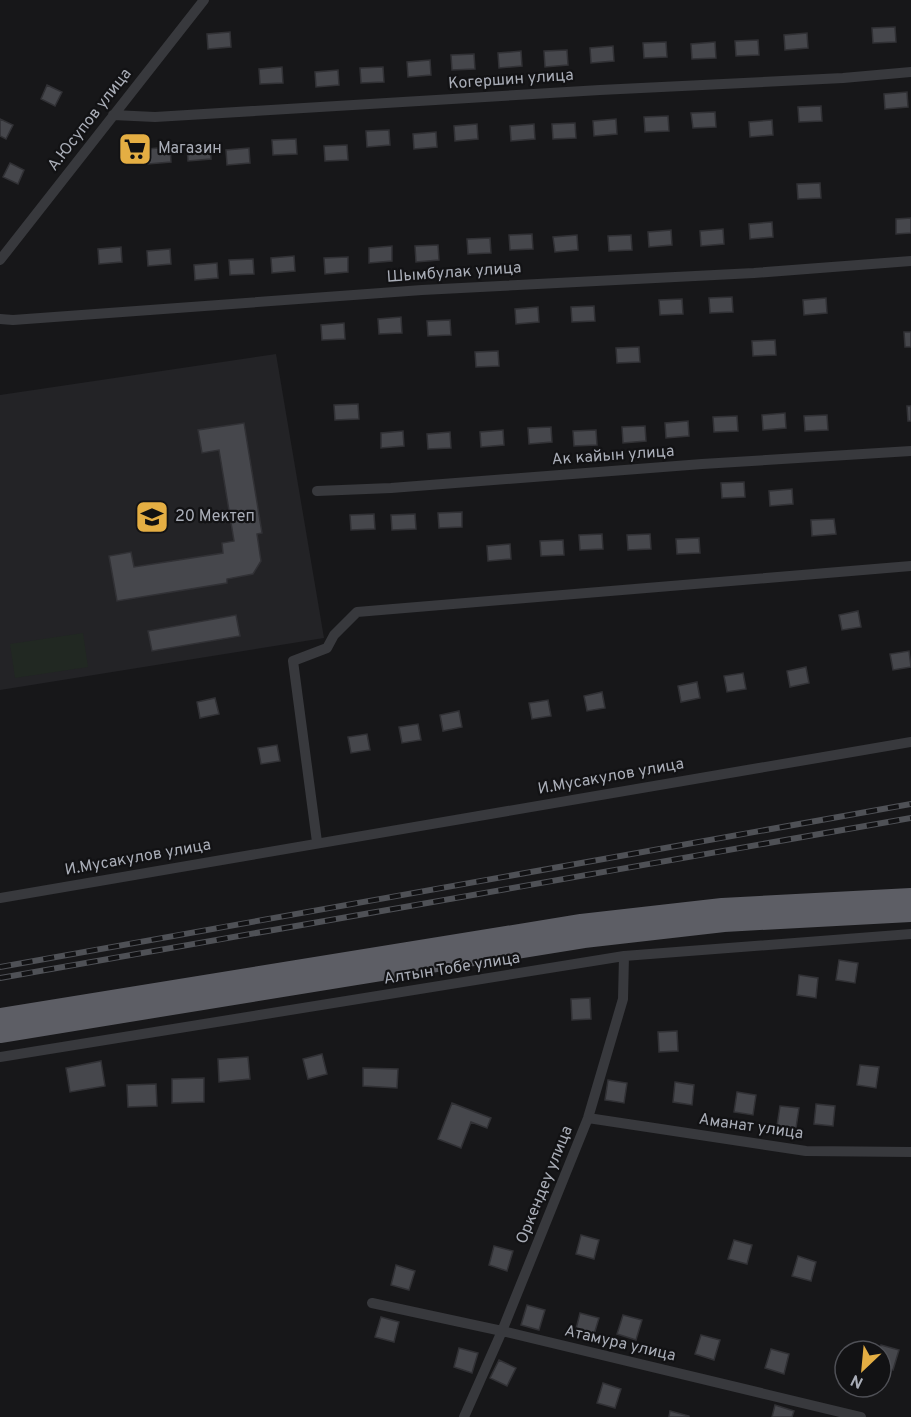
<svg xmlns="http://www.w3.org/2000/svg" width="911" height="1417" viewBox="0 0 911 1417" font-family="Overpass,sans-serif">
<rect width="100%" height="100%" fill="#171719"/>
<!-- built -->
<path fill="#232326" d="M276 354 324 638 0 690V395Z"/>
<!-- green -->
<path fill="#212822" d="M83 633 88 667 15 678 10 644Z"/>
<!-- building -->
<path fill="#46474c" stroke="#313135" stroke-width="1.5" d="M895 27 896 42 873 43 872 28Z
M230 32 231 47 208 49 207 34Z
M807 33 808 48 785 50 784 35Z
M758 40 759 55 736 56 735 41Z
M666 42 667 57 644 58 643 43Z
M715 42 716 58 692 59 691 44Z
M613 46 614 61 591 63 590 48Z
M567 50 568 65 545 67 544 51Z
M521 51 522 66 499 68 498 53Z
M474 54 475 69 452 70 451 55Z
M430 60 431 75 408 77 407 62Z
M282 67 283 83 260 84 259 69Z
M383 67 384 82 361 83 360 68Z
M338 70 339 85 316 87 315 72Z
M47 85 62 92 55 106 41 99Z
M907 92 908 107 885 109 884 94Z
M821 106 822 121 799 122 798 107Z
M715 112 716 127 693 128 691 113Z
M668 116 669 131 645 132 644 117Z
M0 119 13 125 6 139 0 136Z
M616 119 617 134 594 136 593 121Z
M772 120 773 135 750 137 749 122Z
M575 123 576 138 553 139 552 124Z
M477 124 478 139 455 141 454 126Z
M534 124 535 139 511 141 510 126Z
M389 130 390 145 367 147 366 131Z
M436 132 437 147 414 149 413 134Z
M296 139 297 154 273 155 272 140Z
M210 144 211 159 188 161 187 146Z
M347 145 348 160 325 161 324 146Z
M170 147 171 162 148 164 147 149Z
M249 148 250 163 227 165 226 150Z
M10 163 24 170 18 184 3 177Z
M820 183 821 198 798 199 797 184Z
M911 218V233L896 234V219Z
M772 222 773 237 750 239 749 224Z
M723 229 724 244 701 246 700 231Z
M671 230 672 245 649 247 648 232Z
M532 234 533 249 510 250 509 235Z
M577 235 578 250 555 252 553 237Z
M631 235 632 250 609 251 608 236Z
M490 238 491 253 468 254 467 239Z
M438 245 439 260 416 262 415 246Z
M392 246V261L369 263V248Z
M121 247 122 262 99 264 98 249Z
M170 249 171 264 148 266 147 251Z
M294 256 295 271 272 273 271 258Z
M348 257V272L325 274 324 258Z
M253 259 254 274 230 275 229 260Z
M217 263 218 278 195 280 194 265Z
M732 297 733 312 710 313 709 298Z
M826 298 827 313 804 315 803 300Z
M682 299 683 314 660 315 659 300Z
M594 306 595 321 572 322 571 307Z
M538 307 539 322 516 324 515 309Z
M401 317 402 333 379 334 378 319Z
M450 320 451 335 428 336 427 321Z
M344 323 345 339 322 340 321 325Z
M904 332H911V347H905Z
M775 340 776 355 753 356 752 341Z
M639 347 640 362 617 363 616 348Z
M498 351 499 366 476 367 475 352Z
M358 404 359 419 335 420 334 405Z
M907 406H911V421H908Z
M785 413 786 428 763 430 762 415Z
M827 415 828 430 805 431 804 416Z
M737 416 738 431 714 432 713 417Z
M688 421 689 436 666 438 665 423Z
M244 423 262 533 257 534 261 561 253 574 227 579V583L117 601 109 556 131 552 134 567 223 553 222 543 234 541 219 450 202 453 198 430Z
M645 426 646 441 623 443 622 427Z
M551 427 552 442 529 444 528 428Z
M503 430 504 445 481 447 480 432Z
M596 430 597 445 574 446 573 431Z
M403 431 404 446 381 448V433Z
M450 432 451 448 428 449 427 434Z
M744 482 745 497 722 498 721 483Z
M792 489 793 504 770 506 769 491Z
M462 512V527L439 528 438 513Z
M374 514 375 529 351 530 350 515Z
M415 514 416 529 392 530 391 515Z
M834 519 836 534 812 536 811 520Z
M602 534 603 549 580 550 579 535Z
M650 534 651 549 628 550 627 535Z
M699 538 700 553 677 554 676 539Z
M563 540 564 555 541 556 540 541Z
M510 544 511 559 488 561 487 546Z
M858 611 861 627 842 630 839 615Z
M236 615 240 636 152 651 148 631Z
M909 651 911 667 893 670 890 654Z
M806 667 809 683 790 687 787 671Z
M743 673 746 689 727 692 724 676Z
M697 682 700 698 681 702 678 686Z
M602 692 605 708 587 711 584 696Z
M215 698 219 714 200 718 197 702Z
M548 700 551 716 532 719 529 703Z
M459 711 462 727 443 731 440 715Z
M418 724 421 740 402 743 399 727Z
M367 734 370 750 351 753 348 737Z
M277 745 280 761 261 764 258 748Z
M839 960 858 963 855 983 836 980Z
M799 975 818 978 816 998 797 995Z
M590 998 591 1019 572 1020 571 999Z
M677 1031 678 1051 659 1052 658 1032Z
M322 1054 327 1074 308 1079 303 1059Z
M248 1057 250 1079 219 1082 218 1059Z
M101 1061 105 1086 70 1092 66 1068Z
M860 1065 879 1067 876 1088 857 1085Z
M363 1068 398 1069 397 1088 363 1086Z
M204 1078V1102L172 1103V1079Z
M608 1080 627 1083 624 1103 605 1100Z
M675 1082 694 1085 692 1105 673 1102Z
M156 1084 157 1106 128 1107 127 1085Z
M737 1092 756 1095 753 1115 734 1112Z
M452 1103 491 1118 487 1128 471 1122 461 1148 438 1139Z
M816 1104 835 1106 833 1126 814 1124Z
M780 1106 799 1108 796 1128 777 1126Z
M581 1235 599 1240 594 1259 576 1254Z
M734 1240 752 1245 747 1264 728 1259Z
M494 1246 513 1251 507 1271 489 1265Z
M798 1256 816 1262 811 1281 792 1276Z
M396 1265 415 1271 409 1290 391 1285Z
M527 1305 545 1310 539 1330 521 1325Z
M580 1313 599 1318 593 1338 575 1333Z
M623 1315 642 1320 636 1340 617 1334Z
M381 1317 399 1322 394 1342 375 1337Z
M701 1335 720 1340 714 1360 695 1354Z
M881 1345 899 1350 893 1370 881 1366V1351H879Z
M459 1348 478 1353 472 1373 454 1367Z
M771 1349 789 1354 784 1374 765 1368Z
M499 1360 516 1368 507 1386 490 1378Z
M603 1383 621 1389 615 1408 597 1403Z
M775 1405 794 1411 792 1417H772Z
M670 1411 689 1416V1417H669Z"/>
<g fill="none" stroke-linecap="round" stroke-linejoin="round">
<!-- minor -->
<path stroke="#38393d" stroke-width="10" d="M113 115 155 117 600 90 843 78 911 72
M0 260 204 0
M0 319 13 320 422 290 754 273 911 261
M317 491 391 488 702 464 911 451
M317 842 293 661 327 648 334 635 357 612 911 566
M0 898 911 742
M0 1057 624 956 911 934
M588 1118 806 1151 911 1152
M372 1303 502 1331 861 1417
M464 1417 502 1331 588 1118 623 999 624 956"/>
<!-- trunk -->
<path stroke="#5d5e65" stroke-width="18" d="M0 1017 581 923 722 907 911 897
M0 1034 584 939 724 923 911 913"/>
<defs>
<path id="rail" d="M0 967 911 804
M0 978 911 818"/>
</defs>
<!-- rail casing -->
<use href="#rail" stroke="#4f5156" stroke-width="6"/>
<!-- rail -->
<use href="#rail" stroke="#121214" stroke-width="4" stroke-dasharray="11" stroke-linecap="butt"/>
</g>
<!-- icons -->
<defs>
<symbol id="supermarket-square" viewBox="-11 -11 22 22"><rect x="-9" y="-9" width="18" height="18" rx="4" fill="#e4ae43" stroke="#121214"/><path d="M-6-5.5h2.5l.6 2H6L4.5 2H-2.5L-4.4-4H-6ZM-1.5 3.2a1.3 1.3 0 1 0 .1 0ZM3 3.2a1.3 1.3 0 1 0 .1 0Z" fill="#111"/></symbol>
<symbol id="school-square" viewBox="-11 -11 22 22"><rect x="-9" y="-9" width="18" height="18" rx="4" fill="#e4ae43" stroke="#121214"/><path d="M0-5L7-2L0 1L-7-2ZM-4 1L0 2.5L4 1V4Q0 6-4 4Z" fill="#111"/></symbol>
</defs>
<g fill-rule="evenodd">
<use href="#supermarket-square" x="116" y="130" width="38" height="38"/>
<use href="#school-square" x="133" y="498" width="38" height="38"/>
</g>
<g text-anchor="middle" dominant-baseline="central" stroke-width="4.5" stroke-linejoin="round" paint-order="stroke">
<!-- street labels -->
<g font-size="16" fill="#aaaeb8" stroke="#121214">
<text transform="translate(511 80) rotate(-4)">Когершин улица</text>
<text transform="translate(90 120) rotate(-52)">А.Юсупов улица</text>
<text transform="translate(454 273) rotate(-4)">Шымбулак улица</text>
<text transform="translate(613 456) rotate(-4)">Ак кайын улица</text>
<text transform="translate(611 777) rotate(-10)">И.Мусакулов улица</text>
<text transform="translate(138 858) rotate(-10)">И.Мусакулов улица</text>
<text transform="translate(452 969) rotate(-9)">Алтын Тобе улица</text>
<text transform="translate(751 1127) rotate(8)">Аманат улица</text>
<text transform="translate(545 1185) rotate(-68)">Оркендеу улица</text>
<text transform="translate(620 1344) rotate(13)">Атамура улица</text>
</g>
<!-- poi labels -->
<g font-size="16" fill="#aaaeb8" stroke="#121214" text-anchor="start">
<text x="158" y="149">Магазин</text>
<text x="175" y="517">20 Мектеп</text>
</g>
</g>
<!-- north arrow -->
<g transform="translate(863 1369) rotate(206)"><circle r="28" fill="#121214" stroke="#4f5056" stroke-width="1.5"/>
<path d="M0-4.5L10 22L0 15L-10 22Z" fill="#e4ae43"/>
<text y="-9" font-size="16" font-weight="bold" text-anchor="middle" fill="#aaaeb8">N</text>
</g>
</svg>
